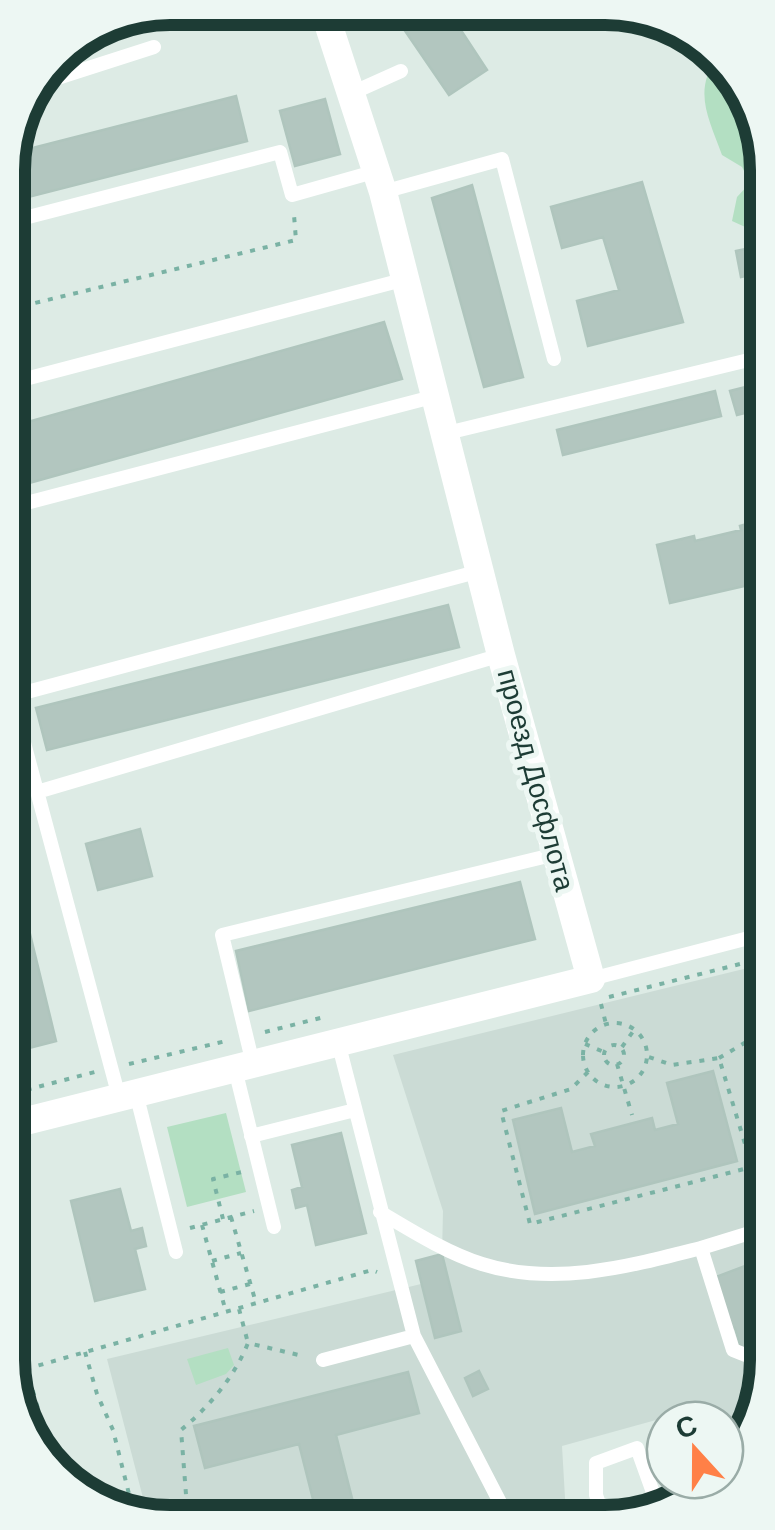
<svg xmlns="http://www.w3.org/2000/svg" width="775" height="1530" viewBox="0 0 775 1530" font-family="Helvetica,sans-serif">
<rect width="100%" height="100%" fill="#ddebe5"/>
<!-- built -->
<path fill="#cbdbd5" d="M764 964 767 1371 734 1459 725 1465V1420H665V1443L656 1420 562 1446 566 1515 149 1521 107 1359 421 1284 416 1261 442 1254 443 1211 393 1055Z"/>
<!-- green -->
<path fill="#b3dfc2" d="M718 57 759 118 760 230 754 231 732 221 737 197 750 183 742 167 722 155C709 119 692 90 718 57Z
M226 1113 246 1192 187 1207 167 1127Z
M228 1348 234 1365 226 1374 196 1385 187 1359Z"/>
<!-- building -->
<path fill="#b2c6bf" stroke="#afc5bd" stroke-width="2.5" d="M349 9H395L361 29Z
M412 9H447L487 70 449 95 397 19Z
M236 96 247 141 9 202V154Z
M325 99 340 154 295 166 280 111Z
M642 182 683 322 588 346 577 301 619 290 603 237 562 248 551 207Z
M472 185 523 377 484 387 432 198Z
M760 246V273L741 277 736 251Z
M384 322 402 379 11 488 10 427Z
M761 383V409L737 415 730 391Z
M715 391 721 416 563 455 557 430Z
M762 520V582L670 603 657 545 694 536 695 541 741 530 740 526Z
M448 605 459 647 47 750 36 708Z
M140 829 152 876 98 890 86 844Z
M13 864 56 1041 14 1052Z
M520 882 535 939 249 1011 236 951Z
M713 1071 737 1161 535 1214 513 1120 561 1108 572 1152 595 1146 591 1134 652 1118 655 1130 678 1124 667 1083Z
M341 1133 366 1233 316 1245 307 1205 296 1208 292 1190 302 1187 292 1145Z
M120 1189 131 1231 142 1228 146 1246 135 1249 145 1289 95 1301 71 1201Z
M442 1254 461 1331 435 1338 416 1261Z
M766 1258 767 1344 742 1351 735 1328 731 1330 716 1277Z
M479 1371 488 1389 473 1396 465 1378Z
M408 1372 419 1413 336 1435 357 1518 318 1519 299 1444 205 1468 194 1426Z"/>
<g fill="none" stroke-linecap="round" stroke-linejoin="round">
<!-- path -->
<path stroke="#7ab2a4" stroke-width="4" stroke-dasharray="5 8" stroke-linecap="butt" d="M10 309 296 240 294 215
M10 313 21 362
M609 997 764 958
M601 1004 606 1024
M583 1055a32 32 0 1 1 64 0a32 32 0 1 1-64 0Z
M265 1032 328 1016
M585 1044 604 1052
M604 1055a10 10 0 1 1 20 0a10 10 0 1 1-20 0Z
M622 1047 634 1030
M719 1058 765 1031
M129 1064 226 1041
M617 1064 632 1115
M588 1072 571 1089 501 1111 530 1224 752 1167 719 1058 672 1065 646 1056
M14 1093 95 1072
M752 1167 766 1163
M231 1217 256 1303
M223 1219 213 1179 242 1172
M202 1225 226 1312
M190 1228 254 1211
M212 1261 241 1253
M220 1292 250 1284
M239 1309 248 1343
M15 1328 56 1472
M85 1352 97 1394 113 1430 134 1514
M16 1359 37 1442
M26 1369 372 1270 377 1272
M188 1520 181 1430C209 1407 235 1376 248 1343L303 1356"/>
<!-- lane -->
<path stroke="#fff" stroke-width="14" d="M45 82 154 47
M352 93 401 71
M383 192 502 159 554 359
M9 222 280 152 292 195 377 171
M10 383 406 279
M447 433 761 357
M11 507 436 396
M12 696 480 571
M12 698 119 1097
M37 792 501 655
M591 979 764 934
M338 1042 414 1336 507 1516
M253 1064 222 935 556 854
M235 1069 274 1227
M136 1093 176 1252
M251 1136 355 1110
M380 1212C412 1231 447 1253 482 1264 555 1287 630 1266 701 1248
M323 1360 414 1336
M764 1379 758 1360 733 1350 701 1248 766 1228
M603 1515 596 1495V1463L637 1448 660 1512"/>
<!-- street -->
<path stroke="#fff" stroke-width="28" d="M14 1124 591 979 501 655 383 192 323 8"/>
</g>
<g text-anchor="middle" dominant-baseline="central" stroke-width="10" stroke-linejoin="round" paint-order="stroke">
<!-- street labels -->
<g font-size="28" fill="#1d3c35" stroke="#edf7f3">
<text transform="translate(536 780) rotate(75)">проезд Досфлота</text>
</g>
</g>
<!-- crop -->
<path d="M0 0H775V1530H0ZM170 25H605A145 145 0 0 1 750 170V1360A145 145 0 0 1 605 1505H170A145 145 0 0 1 25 1360V170A145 145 0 0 1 170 25Z" fill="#edf7f3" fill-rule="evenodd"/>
<path fill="none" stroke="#1d3c35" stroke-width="12" d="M170 25H605A145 145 0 0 1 750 170V1360A145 145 0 0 1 605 1505H170A145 145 0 0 1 25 1360V170A145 145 0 0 1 170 25Z"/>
<!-- north arrow -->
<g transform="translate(695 1450) rotate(339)"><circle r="48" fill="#edf7f3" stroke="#9aaca7" stroke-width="2.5"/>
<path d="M0-8L18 38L0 25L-18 38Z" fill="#ff8047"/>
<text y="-15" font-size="28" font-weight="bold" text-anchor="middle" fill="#1d3c35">С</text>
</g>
</svg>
